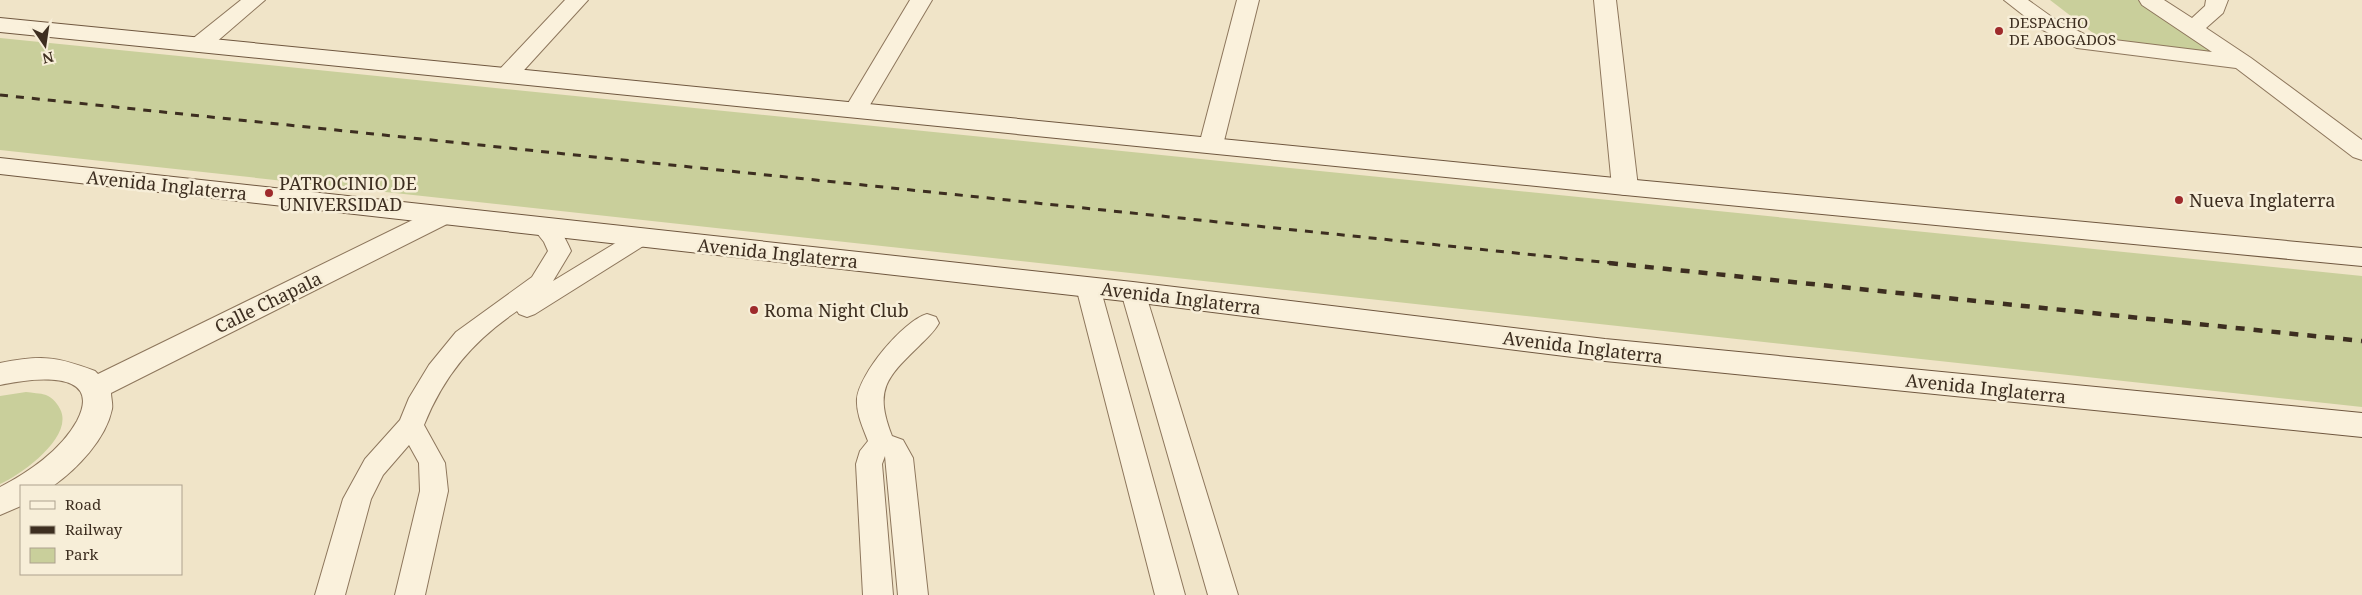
<svg xmlns="http://www.w3.org/2000/svg" width="2362" height="595" viewBox="0 0 2362 595" font-family="'Noto Serif',serif">
<rect width="100%" height="100%" fill="#f0e4c8"/>
<!-- green -->
<path fill="#c9cf9b" d="M2050 0H2147L2232 59 2106 43Z
M0 38 2362 276V407L0 150Z
M26 392C32 393 40 393 46 395 53 398 58 404 61 411 72 438 21 475 0 484V396Z"/>
<g fill="none" stroke-linecap="round" stroke-linejoin="round">
<defs>
<path id="lane" d="M544 220C559 225 565 237 571 251L553 281 632 233 640 230 648 233 651 238 648 243 535 314 527 317 519 314 517 311C473 341 444 375 424 425L445 463 448 491 425 595H395L420 491 419 463 409 445 383 475 371 499 345 595H315L343 499 365 459 400 420 409 398 429 365 456 332 532 277 548 251 544 242 533 228 536 223Z
M1088 279 1096 281 1100 287 1185 595H1155L1076 287 1080 281Z
M1133 284 1141 286 1145 292 1238 595H1208L1121 292 1125 286Z
M927 314 936 317 939 323C934 332 926 339 919 346 886 378 874 390 892 436L903 440 913 458 928 595H898L885 456 882 464 893 595H863L856 464 860 451 868 441C863 428 856 413 857 399 859 374 903 321 927 314Z"/>
<path id="street" d="M241 0H265L207 50 199 52 191 50 188 45 191 40Z
M565 0H588L515 80 507 82 499 80 496 75 499 70Z
M910 0H932L864 115 856 117 848 115 844 110Z
M1237 0H1259L1223 145 1220 150 1211 153 1202 150 1199 145Z
M1594 0H1616L1638 187 1634 193 1625 195 1616 193 1612 187Z
M2004 0H2028L2056 20 2090 37 2212 52 2142 5 2139 0H2164L2192 18 2205 6 2206 0H2228L2223 13 2206 28 2251 58 2362 140V160L2353 157 2236 68 2077 48 2041 29Z
M442 207 451 210 455 216 451 222 111 393C111 398 113 404 112 409 106 439 77 469 53 486H21V506L0 515V487C28 473 61 450 77 421 105 367 27 379 0 385V363C41 355 56 356 95 371L98 374 433 210Z"/>
<path id="secondary" d="M0 18 1625 179 2362 248V266L1625 195 0 32Z
M0 158 1133 282 1605 339 2362 413V437L1605 361 1133 302 0 174Z"/>
</defs>
<!-- lane casing -->
<use href="#lane" stroke="#8d765c" stroke-width="2"/>
<!-- street casing -->
<use href="#street" stroke="#8d765c" stroke-width="2"/>
<!-- secondary casing -->
<use href="#secondary" stroke="#6f573f" stroke-width="2"/>
<!-- lane -->
<use href="#lane" fill="#faf1dc" fill-rule="evenodd"/>
<!-- street -->
<use href="#street" fill="#faf1dc" fill-rule="evenodd"/>
<!-- secondary -->
<use href="#secondary" fill="#faf1dc" fill-rule="evenodd"/>
<!-- rail-far1 -->
<path stroke="#3d2e20" stroke-width="3" stroke-dasharray="8 8" stroke-linecap="butt" d="M0 95 1621 264"/>
<!-- rail -->
<path stroke="#3d2e20" stroke-width="4.5" stroke-dasharray="9 9" stroke-linecap="butt" d="M1609 263 2362 341"/>
</g>
<!-- markers -->
<g fill="#9e2a2b" stroke="#f7eed8" stroke-width="2">
<circle cx="1999" cy="31" r="5"/>
<circle cx="269" cy="193" r="5"/>
<circle cx="2179" cy="200" r="5"/>
<circle cx="754" cy="310" r="5"/>
</g>
<g text-anchor="middle" dominant-baseline="central" stroke-width="5" stroke-linejoin="round" paint-order="stroke">
<!-- far-poi labels -->
<g font-size="15" fill="#3d2e20" stroke="#f7eed8" text-anchor="start">
<text x="2009" y="22">DESPACHO<tspan x="2009" dy="17">DE ABOGADOS</tspan></text>
</g>
<!-- poi labels -->
<g font-size="18" fill="#3d2e20" stroke="#f7eed8" text-anchor="start">
<text x="279" y="183">PATROCINIO DE<tspan x="279" dy="21">UNIVERSIDAD</tspan></text>
<text x="2189" y="200">Nueva Inglaterra</text>
<text x="764" y="310">Roma Night Club</text>
</g>
<!-- street labels -->
<g font-size="18" fill="#3d2e20" stroke="#f7eed8">
<text transform="translate(167 185) rotate(6)">Avenida Inglaterra</text>
<text transform="translate(778 253) rotate(6)">Avenida Inglaterra</text>
<text transform="translate(1181 298) rotate(7)">Avenida Inglaterra</text>
<text transform="translate(268 302) rotate(-26)">Calle Chapala</text>
<text transform="translate(1583 347) rotate(7)">Avenida Inglaterra</text>
<text transform="translate(1986 388) rotate(6)">Avenida Inglaterra</text>
</g>
</g>
<!-- legend -->
<rect x="20" y="485" width="162" height="90" fill="#f7eed8" stroke="#ada18e"/>
<rect x="30" y="501" width="25" height="8" fill="#faf1dc" stroke="#ada18e"/>
<text x="65" y="510" font-size="15" fill="#3d2e20">Road</text>
<rect x="30" y="526" width="25" height="8" fill="#3d2e20" stroke="#ada18e"/>
<text x="65" y="535" font-size="15" fill="#3d2e20">Railway</text>
<rect x="30" y="548" width="25" height="15" fill="#c9cf9b" stroke="#ada18e"/>
<text x="65" y="560" font-size="15" fill="#3d2e20">Park</text>
<!-- north arrow -->
<g transform="translate(45 45) rotate(167)" stroke="#f7eed8" stroke-width="4" paint-order="stroke">
<path d="M0-4L9 19L0 12L-9 19Z" fill="#3d2e20"/>
<text y="-8" font-size="14" font-weight="bold" text-anchor="middle" fill="#3d2e20">N</text>
</g>
</svg>
